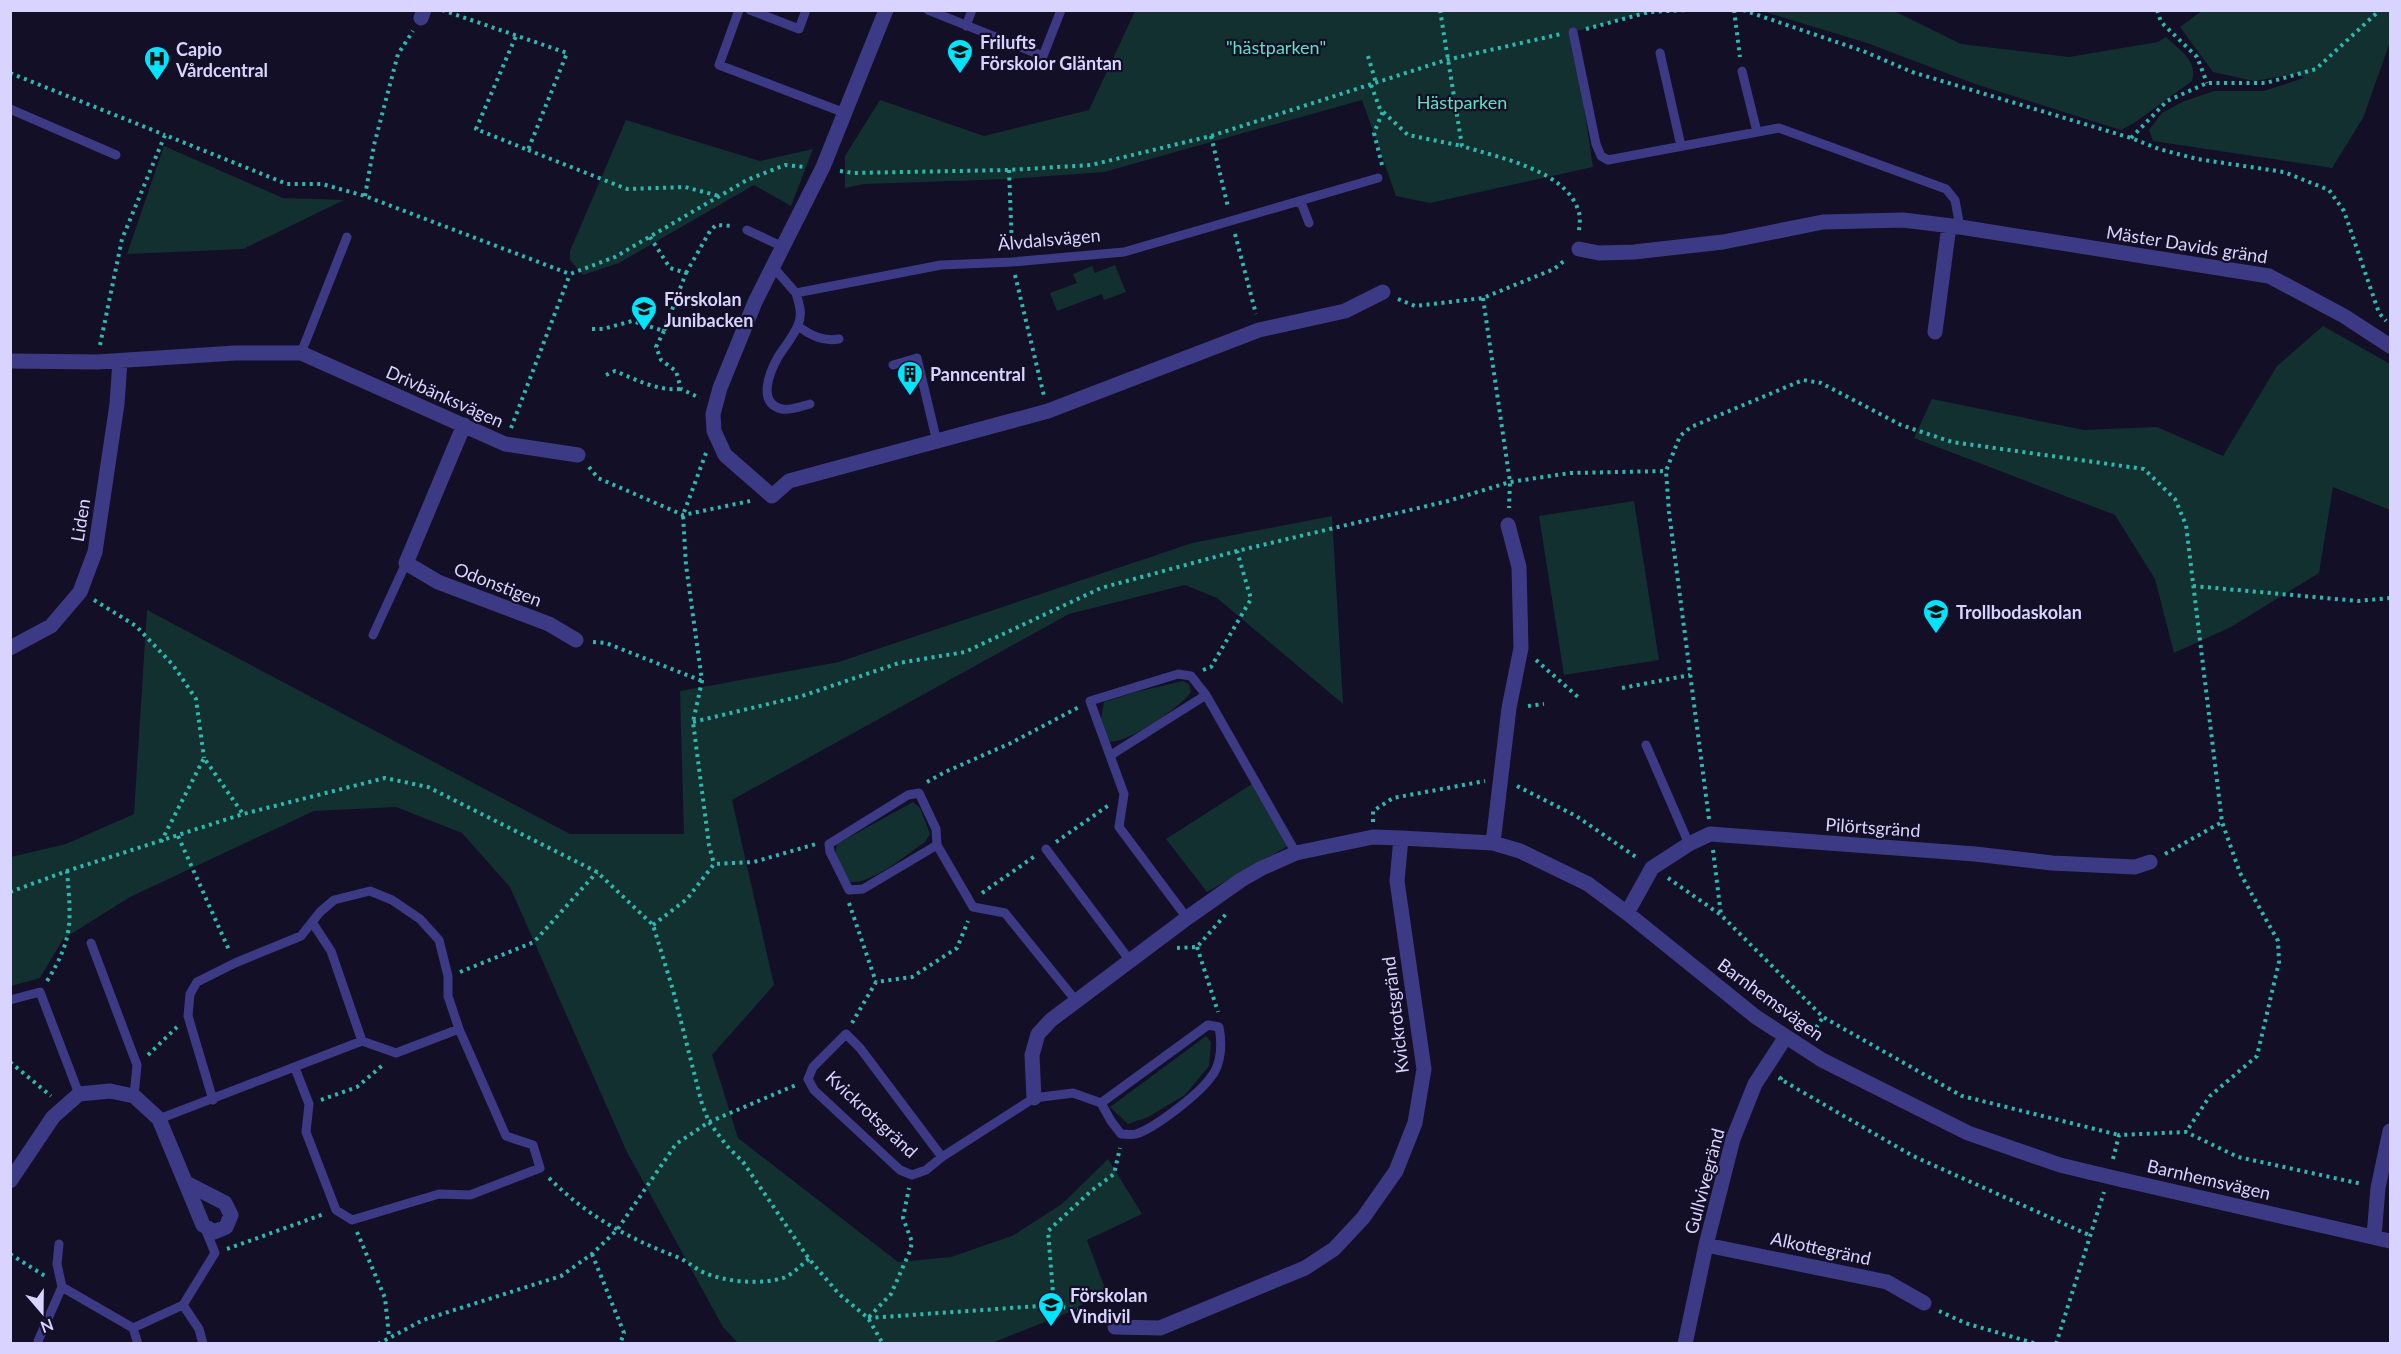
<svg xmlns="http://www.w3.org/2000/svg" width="2401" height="1354" viewBox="0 0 2401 1354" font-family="Lato,sans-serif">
<rect width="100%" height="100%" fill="#130f26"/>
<!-- green -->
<path fill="#12302f" d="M2203 10 2390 11V42L2363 118 2332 168 2153 141 2149 130 2162 113 2182 102 2214 91H2264L2304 78 2298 74 2254 81 2213 72 2180 27Z
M1135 11H1688L1649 12 1573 32 1593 167 1430 203 1396 196 1362 100 1104 172 1010 179 864 184 845 188V156L880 100 984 136 1089 110Z
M1762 11H1894L1961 44 2069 57 2158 42 2166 37C2179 50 2198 60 2192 81L2134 123 2121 130 1975 84 1867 43Z
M626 120 760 161 813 149 791 206 754 185 619 263 583 275 570 260V251Z
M164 146 283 198 344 200 243 249 127 254Z
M1115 265 1126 292 1104 300 1102 294 1057 311 1050 293 1077 283 1073 274 1092 266 1095 273Z
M2323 326 2390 364V510L2333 487 2319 573 2231 627 2174 653 2155 579 2115 515 1914 438 1932 399 2084 430 2157 427 2223 456 2277 366Z
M1634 501 1659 660 1564 675 1539 516Z
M1332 516 1343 704 1217 598 1185 585 1069 614 732 800 774 985 712 1055 738 1138 898 1262 951 1257 1012 1236 1062 1204 1108 1159 1142 1214 1087 1240 1106 1291 1067 1313 992 1343H738L723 1327 626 1150 510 887 462 833 396 807 314 811 130 897 63 939 40 978 11 986V857L66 844 134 814 147 610 570 834H684L680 691 839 662 1192 543Z
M1183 681 1189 684 1191 692C1180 708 1129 742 1110 742L1101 719 1104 702 1136 692Z
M1252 784 1288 846 1207 892 1166 839Z
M913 802 920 808 930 834 925 842C906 855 873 884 850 882L835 854 837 844Z
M1206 1036 1211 1042 1209 1066 1185 1095 1148 1117 1128 1124 1110 1107Z"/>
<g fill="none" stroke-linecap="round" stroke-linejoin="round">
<!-- path -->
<path stroke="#2fb8b0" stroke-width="4" stroke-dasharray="3 4.5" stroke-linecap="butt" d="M442 10 567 53 528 150 476 129 516 36
M1440 10 1462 146C1499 158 1568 170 1579 213 1581 219 1579 226 1579 232
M1734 10 1740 57
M1743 10 1863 51 1912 72 2131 138 2159 149 2197 159 2284 172 2329 190 2344 211 2379 313 2386 321
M2157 10 2161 22 2197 57 2207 83
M1586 29 1649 12 1688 10
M1368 56 1376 83
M10 73 165 135
M1371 85 1380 109 1408 135 1462 146
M1211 136 1228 207
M2131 138 2167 101 2207 83H2266L2316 69 2380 10
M528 150 627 189 685 187 719 196
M1382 165 1374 133 1383 111
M1009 170 1012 247
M840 171 853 173 1009 170 1091 165 1211 136 1446 60 1561 34
M365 196 374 145 398 54 413 31
M1235 234 1256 314
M686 273 710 231 716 225 733 226
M1015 275 1044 396
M1483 298 1510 482 1509 508
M1398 299 1415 306 1483 298 1554 269 1565 260
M592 329H603L632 321 664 331 686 273 670 268 650 237
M664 331 656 347 661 360 676 371 681 389 700 398
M100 345 122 239 165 135 287 184H322L365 196 570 274 615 257 747 180 785 165 806 167
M606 375 615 371C637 380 657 391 681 389
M511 428 570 274
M706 453 683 515 686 565 702 681 693 722 709 845 714 864
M589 467 598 478 683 515 750 501
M2193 586 2358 601 2390 598
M94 600 136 626 173 665 196 699 204 758
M593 642 606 643 702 681
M1536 660 1578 697
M1203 670 1211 667 1251 599 1237 551
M1622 688 1690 675
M1528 706 1544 704
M693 722 802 696 899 663 965 652 1101 588 1237 551 1448 501 1510 482 1570 473 1666 471
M927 782 945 772 1011 743 1079 707
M1517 786 1576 816 1639 859
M1709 819 1669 512 1666 471 1680 436 1691 427 1803 380 1821 383 1901 425 1952 442 2144 469 2175 499 2186 525 2222 822 2240 873 2278 941 2279 962 2257 1056 2210 1096 2186 1132
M1373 822V811L1393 798 1485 781
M178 836 229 950
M161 842 204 758 243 814
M1056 842 1109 805
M1713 850 1721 915
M2165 854 2222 822
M1668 878 1721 915 1823 1017 1962 1096 2119 1135
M10 892 67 871 243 814 385 778 428 787 597 872 653 925 673 990 702 1104 709 1122 727 1146 743 1162 809 1259 839 1294 868 1318 883 1344
M982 893 1035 856
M849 903 876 982
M653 925 687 899 714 864 754 862 816 844
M1197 947 1218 1012
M1177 948 1197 947 1226 914
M460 972 534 942 597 872
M47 981C74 938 71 920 67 871
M852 1023 876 982 912 977 957 948 968 921
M1812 1034 1823 1017
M148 1055 177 1027
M10 1062 51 1096
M1782 1077 1780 1079 1913 1156 2089 1235
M321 1100 357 1087 384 1064
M2113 1159 2119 1135 2186 1132 2238 1157 2362 1184
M549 1178C587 1216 628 1238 677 1257 688 1261 695 1269 705 1273 727 1282 760 1285 783 1278 792 1275 801 1265 809 1259
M357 1232 385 1298 389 1336
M227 1249 324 1214
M10 1254 45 1276
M592 1254 624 1333 620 1344
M1054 1305 1048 1231 1091 1191 1114 1174 1120 1148
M1939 1311 1965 1323 2037 1344
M869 1317 891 1294 910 1251 912 1242 903 1218 909 1188
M868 1318 1054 1305 1086 1312 1101 1319
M378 1344 423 1320 561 1276 592 1254 617 1230 676 1144 709 1122 796 1085
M2056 1344 2104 1192"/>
<!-- lane -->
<path stroke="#3d3a85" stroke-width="9" d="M739 10 719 65 845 113
M750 10 799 29 806 10
M928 10 1043 56 1061 10
M966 26 972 10
M1573 32 1596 144 1601 156 1608 160 1779 128 1946 189 1955 200 1960 227
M1660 53 1681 146
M1742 71 1757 132
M10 109 116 155
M1301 202 1309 223
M747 230 783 247
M773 267 796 293 941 265 1012 262 1124 252 1378 178
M796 293C799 304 803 314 798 325 794 336 784 347 778 357 769 373 757 403 782 409 790 411 802 406 810 404
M798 326C810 335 823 342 839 339
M301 353 347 237
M893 365 917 358 937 442
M373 635 406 563
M1646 745 1689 844
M1111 755 1206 695
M919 793 936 829 937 845 863 889 849 890 830 852 829 844 908 795Z
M937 845 973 907 1005 913 1077 1002
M1046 849 1131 962
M1187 918 1119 827 1124 794 1090 701 1178 674 1191 676 1206 695 1296 853
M312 922 331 951 362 1041 396 1053 459 1029
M91 943 137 1065 134 1096
M10 1000 40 992 79 1094
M213 1100 188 1016 190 994 197 982 235 963 301 936 320 912 334 900 370 891 392 900 420 919 439 940 448 976V996L459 1029 506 1136 533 1145 540 1168 470 1195 439 1194 352 1220 336 1210 306 1132 309 1104 295 1068
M159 1119 362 1041
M942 1157 926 1170 912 1175 900 1170 814 1090 808 1079 813 1067 846 1034 860 1048 942 1157 1034 1098 1073 1093 1101 1103 1208 1025 1219 1027C1222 1042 1222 1064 1211 1077 1199 1094 1155 1128 1136 1134 1132 1135 1126 1134 1121 1134L1111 1121 1101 1103
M62 1287 133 1328 138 1344
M183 1305 199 1329 203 1344
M133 1328 183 1305 215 1253 204 1226
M39 1344 38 1341 62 1287 57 1264 59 1244"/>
<!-- street -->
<path stroke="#3d3a85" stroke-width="15" d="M886 10 823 167 755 302 720 388 713 414 714 431 725 455 772 496 789 481 1048 411 1259 330 1345 311 1383 292
M421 18 424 10
M1579 249 1599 253 1634 252 1723 242 1823 222 1903 220 1960 227 2269 276 2344 316 2390 346
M1935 332 1949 226
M10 361 97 362 235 353H301L505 444 578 455
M464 425 406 563 438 582 549 624 576 640
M1508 525 1519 567 1521 648 1509 708 1493 843 1520 851 1588 884 1627 913 1756 1017 1822 1060 1968 1133 2060 1165 2089 1172
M10 648 51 626 80 592 95 552 117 404 120 361
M1627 913 1652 868 1689 844 1710 834 1975 854 2052 863 2135 867 2150 862
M1034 1098 1032 1055 1038 1034 1051 1020 1187 918 1241 880 1262 868 1296 853 1373 837 1401 838
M2123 1180 2390 1241
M10 1181 53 1117 79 1094 110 1091 134 1096 159 1119 203 1225 214 1232 226 1227 231 1215 225 1203 186 1183
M2374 1236 2378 1188 2390 1131
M1706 1245 1887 1282 1924 1303
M1115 1327 1160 1328 1305 1268 1334 1249 1363 1218 1396 1171 1415 1123 1424 1069 1397 881 1401 838 1493 843
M1685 1344 1706 1245 1733 1139 1755 1084 1785 1038"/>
<!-- street-bridge -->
<path stroke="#3d3a85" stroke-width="15" d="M2089 1172 2123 1180"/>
</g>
<!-- icons -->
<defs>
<symbol id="school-pin" viewBox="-11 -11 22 30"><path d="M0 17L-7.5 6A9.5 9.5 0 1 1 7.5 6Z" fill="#00e5ff" stroke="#130f26"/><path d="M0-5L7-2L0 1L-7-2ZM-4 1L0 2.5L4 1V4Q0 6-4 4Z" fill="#111"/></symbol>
<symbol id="hospital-pin" viewBox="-11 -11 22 30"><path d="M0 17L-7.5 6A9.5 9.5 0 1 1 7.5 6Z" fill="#00e5ff" stroke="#130f26"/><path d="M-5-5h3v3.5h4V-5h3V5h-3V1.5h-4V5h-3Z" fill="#111"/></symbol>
<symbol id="building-pin" viewBox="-11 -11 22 30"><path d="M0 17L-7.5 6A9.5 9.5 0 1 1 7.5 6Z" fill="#00e5ff" stroke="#130f26"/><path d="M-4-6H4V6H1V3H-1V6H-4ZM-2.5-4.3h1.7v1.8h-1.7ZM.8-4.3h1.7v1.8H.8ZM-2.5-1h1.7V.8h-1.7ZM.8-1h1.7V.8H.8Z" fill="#111"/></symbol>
</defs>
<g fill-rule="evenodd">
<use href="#school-pin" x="945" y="37" width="30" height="40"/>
<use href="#hospital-pin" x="142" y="44" width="30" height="40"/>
<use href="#school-pin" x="629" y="294" width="30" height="40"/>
<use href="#building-pin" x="895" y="359" width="30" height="40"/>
<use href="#school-pin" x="1921" y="597" width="30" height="40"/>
<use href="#school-pin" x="1036" y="1290" width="30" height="40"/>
</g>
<g text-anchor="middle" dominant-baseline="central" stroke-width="4.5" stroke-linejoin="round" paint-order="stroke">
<!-- poi labels -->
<g font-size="18" font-weight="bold" fill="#d9d4ff" stroke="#130f26" text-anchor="start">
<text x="980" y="42">Frilufts<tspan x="980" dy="21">Förskolor Gläntan</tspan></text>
<text x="176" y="49">Capio<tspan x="176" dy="21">Vårdcentral</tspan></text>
<text x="664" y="299">Förskolan<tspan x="664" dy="21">Junibacken</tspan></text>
<text x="930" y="374">Panncentral</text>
<text x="1956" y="612">Trollbodaskolan</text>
<text x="1070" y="1295">Förskolan<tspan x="1070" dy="21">Vindivil</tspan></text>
</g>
<!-- park labels -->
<g font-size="18" fill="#5fe0c0" stroke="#130f26">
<text x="1276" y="47">"hästparken"</text>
<text x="1462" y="102">Hästparken</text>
</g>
<!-- street labels -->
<g font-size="18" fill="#d9d4ff" stroke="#130f26">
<text transform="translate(1049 239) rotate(-5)">Älvdalsvägen</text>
<text transform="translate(2187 244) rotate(9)">Mäster Davids gränd</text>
<text transform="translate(445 396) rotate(24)">Drivbänksvägen</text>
<text transform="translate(80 520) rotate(-81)">Liden</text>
<text transform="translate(498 584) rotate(21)">Odonstigen</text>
<text transform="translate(1873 827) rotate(4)">Pilörtsgränd</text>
<text transform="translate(1771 999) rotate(36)">Barnhemsvägen</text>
<text transform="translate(1395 1015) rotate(-97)">Kvickrotsgränd</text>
<text transform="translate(872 1114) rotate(43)">Kvickrotsgränd</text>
<text transform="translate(2209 1179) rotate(13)">Barnhemsvägen</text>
<text transform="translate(1704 1181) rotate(-75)">Gullvivegränd</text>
<text transform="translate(1821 1248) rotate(12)">Alkottegränd</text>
</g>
</g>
<!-- border -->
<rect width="2401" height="1354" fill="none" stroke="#d9d4ff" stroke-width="24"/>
<!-- north arrow -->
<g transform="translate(42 1312) rotate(160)" stroke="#130f26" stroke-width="4.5" paint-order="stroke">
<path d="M0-4.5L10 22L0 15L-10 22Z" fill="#d9d4ff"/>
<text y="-9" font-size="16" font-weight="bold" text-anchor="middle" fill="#d9d4ff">N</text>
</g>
</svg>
